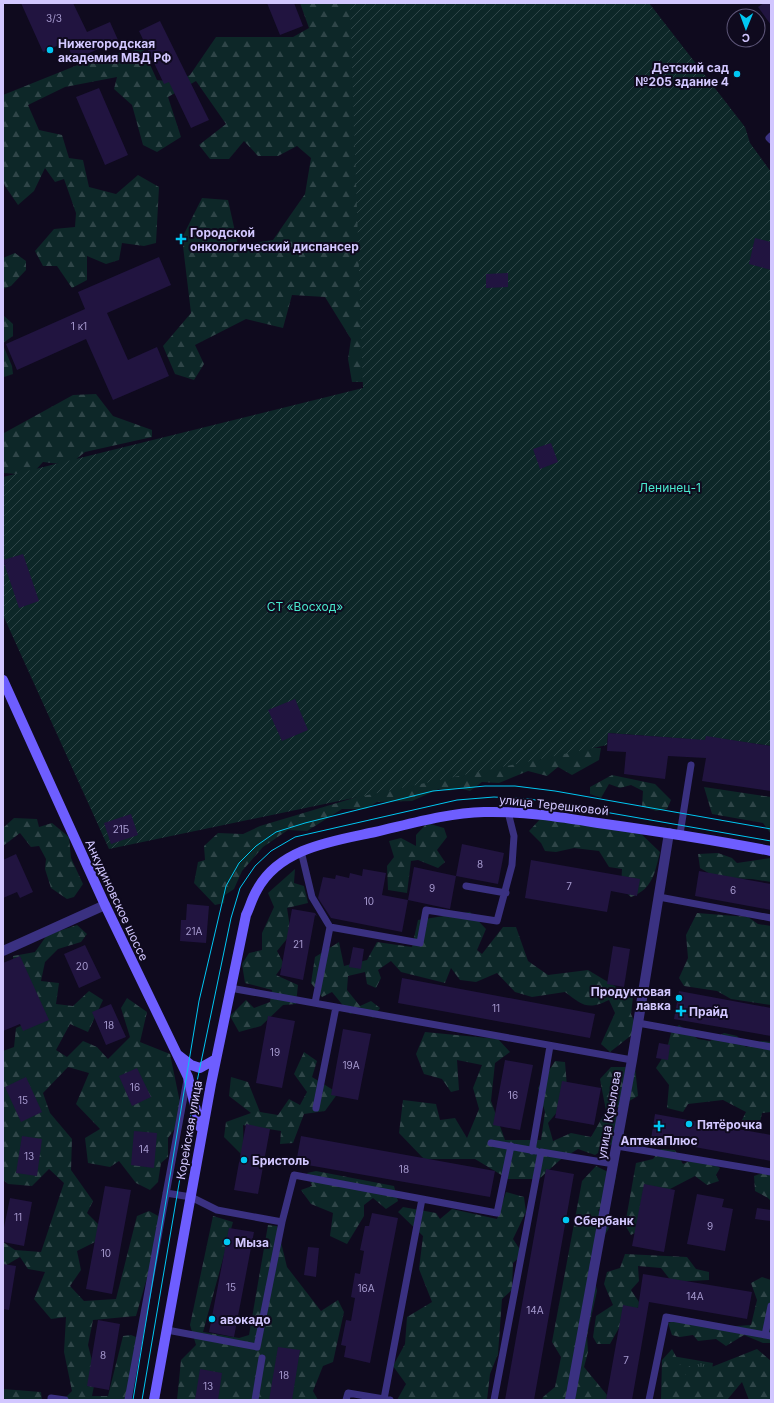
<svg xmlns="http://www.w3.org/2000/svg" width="774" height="1403" viewBox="0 0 774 1403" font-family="Inter,sans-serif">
<defs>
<pattern id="grass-tufts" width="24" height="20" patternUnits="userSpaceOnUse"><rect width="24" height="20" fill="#0d2728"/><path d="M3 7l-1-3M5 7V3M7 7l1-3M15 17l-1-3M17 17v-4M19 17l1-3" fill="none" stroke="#2f4548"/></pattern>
<pattern id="forest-firs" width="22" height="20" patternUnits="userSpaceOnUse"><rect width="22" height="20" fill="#0d2728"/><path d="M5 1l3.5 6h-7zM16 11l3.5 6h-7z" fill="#2f4548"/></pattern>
<pattern id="garden-furrows" width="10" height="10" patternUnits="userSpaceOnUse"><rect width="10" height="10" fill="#0d2728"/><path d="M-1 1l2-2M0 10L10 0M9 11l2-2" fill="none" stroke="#2f4548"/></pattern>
</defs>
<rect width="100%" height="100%" fill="#0f0a1e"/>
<!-- grass -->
<path fill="url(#grass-tufts)" d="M672 1356 713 1363 707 1400H664Z"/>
<!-- forest -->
<path fill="url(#forest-firs)" d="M300 3H364L375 382H352L348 359 351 339 325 297 292 295 283 328 246 319 195 345 204 364 194 380 175 374 163 346 191 313 182 238 202 198 228 200 238 245 273 240 305 194 311 158 297 146 278 156H258L244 141 229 159H210L199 145 226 124 196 81 168 97 181 137 157 152 143 145 132 105 114 89 117 77 65 87 28 105 39 130 62 135 69 158 83 160 89 187 116 194 138 175 159 187 156 243 144 246 122 243 119 260 106 264 87 256V280L72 288 57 266H43L35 251 54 229 75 227 76 213 64 179 55 182 45 168 34 191 18 205 5 186 3 180V95L100 56 143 49 157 80 175 82 190 75 216 37H293L309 28Z
M15 253 26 261V270L11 286 3 289V258Z
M3 315 13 324V336L3 343Z
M3 345 12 366 13 374 4 377Z
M96 394 113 416 152 430V437L85 452 69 465 43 462 31 475 3 473 4 433 73 395Z
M576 747 601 748 599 760 572 775 558 767 547 776 528 771 499 783 482 782 470 791 459 788 449 791 439 789 412 801 377 802 366 809H342L307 831 288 830 263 847 242 871 234 889 225 895 224 903 215 905 194 883 198 862 205 860 204 846 218 833 243 834 260 826 377 791Z
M612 775 655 784 671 800 667 809 656 811 642 806 643 791 631 785 620 788 609 784 601 798 590 794V787Z
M704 787 771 797V834L763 823 712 814Z
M543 816 637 830 660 852C655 872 653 889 631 897L621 888 622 869 609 867 599 851 574 848 556 852 545 851 541 843 529 831Z
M14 818 37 819 39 827 52 823 69 837 71 858 83 884 74 897 67 899 51 888 45 869 46 859 39 846 31 847 20 833 3 846V828Z
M427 823 444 828 447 837 437 850 445 862 438 868 418 860 411 861 407 893 388 890 387 866 394 857 389 841 401 838 416 846V835Z
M718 853 732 858 737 863 771 858V882L752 879 717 878 700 868 698 854Z
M295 869 294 883 304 886 308 903 287 908 291 934 277 951 284 964 276 975 298 985 296 1004 283 1005 261 1026 239 1032 230 1016 246 1000 254 1008 270 1002 272 990 245 983 242 964 249 953 262 950V933L274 907 268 893Z
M470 912 486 929 477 950 482 954 503 927H516L528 961 548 975 588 970 633 997 631 1014 636 1025 633 1034 610 1052 601 1044 615 1013 609 1000C588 1010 583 1006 565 992L532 997 515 992 497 973 476 982 460 980 451 968 445 983 401 972 391 961 378 970 381 978 376 988 367 984 365 972 348 976 347 990 360 1006 371 1001 380 1008 373 1018 363 1009 350 1014 332 992 322 997 311 983 315 957 339 942 344 966 367 960 377 942 412 947 418 920Z
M697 913 748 917 758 924 771 926V1005L731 999 717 991 684 986 679 978 688 958 686 935Z
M77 925 87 934 81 942 58 949 45 962 41 981 59 983 56 1004 73 1006 89 991 103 1000 88 1032 70 1024 56 1050 67 1057 83 1041 97 1047 108 1059 130 1037 121 1008 127 998 147 1012 140 1042 170 1054 183 1117 168 1138V1157L161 1163 158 1182 150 1190 136 1183 119 1161 110 1167 88 1163 85 1138 100 1129 76 1104 89 1073 68 1067 43 1093 50 1113 72 1139 71 1170 93 1201 87 1213 100 1226 97 1241 77 1251 81 1270 70 1286 84 1301 116 1299 137 1216 149 1211 164 1219 136 1316 93 1320 88 1345 96 1376 92 1396H108L123 1336 131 1335 141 1339 130 1400H63L72 1391 64 1352 66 1317 51 1319 34 1299 45 1272 28 1269 20 1257 3 1267V1242L15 1250 41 1252 64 1183 49 1169 32 1186 8 1184 3 1180V1051L14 1047 16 1028 36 1019 14 984 13 956 35 952 47 935Z
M679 1025 698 1039 710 1041 724 1033 737 1036 746 1047 762 1041 771 1042V1112L762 1113 759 1127 749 1129 742 1120 746 1112 723 1100 688 1104 683 1112 667 1108 669 1085 656 1068 666 1052 671 1033Z
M425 1032 498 1039 510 1052 495 1063 491 1101 505 1140H541L545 1112 538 1088 555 1061 565 1062 568 1099 548 1123 553 1141 571 1133 591 1137 606 1111 600 1079 611 1067H635L638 1096 615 1109 625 1136 595 1155 578 1149 560 1160 539 1179H508L475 1159H424L399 1133 403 1100 436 1104 440 1120 455 1118 467 1138 479 1109 473 1088 482 1065 457 1060 459 1090 451 1092 442 1079 424 1074 416 1054Z
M304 1052 317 1061 312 1077 338 1093 325 1111 304 1114 293 1143 280 1144 281 1131 243 1125 244 1157 224 1137 226 1122 251 1113 229 1096 231 1077 248 1082 260 1112 278 1115 289 1099 300 1105 307 1092 294 1074Z
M661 1149 675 1150 683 1164 699 1157 720 1168 716 1175 719 1181 707 1185 695 1176 670 1189 638 1231 631 1235 625 1225 636 1163 653 1159Z
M596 1166 616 1176 611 1199 598 1210 609 1228 590 1259 597 1291 587 1336 588 1352 584 1367 607 1395 606 1400H542L543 1397 555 1387 561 1357 552 1342 582 1181Z
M771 1170V1201L768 1198 755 1191 754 1176Z
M316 1171 394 1186 398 1201 386 1209 373 1198 364 1205V1216L347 1244 330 1236 333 1213 311 1204 301 1190 312 1186 307 1173Z
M506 1192 524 1197 526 1212 513 1239 523 1254 513 1263 512 1290 502 1299 498 1354 490 1374 487 1400H397L406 1384 393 1366 405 1344 407 1317 432 1302 419 1269 423 1236 398 1212 403 1207 436 1213 440 1219 452 1209 497 1219Z
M213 1216 233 1222 203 1332 239 1338 249 1335 268 1225 277 1226 287 1267 321 1311 338 1300 344 1312 333 1362 323 1366 313 1391 318 1400H177L181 1360 196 1345 190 1325Z
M625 1254 687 1257 696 1269 709 1272V1280L672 1282 661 1268 638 1266 639 1281 631 1290 641 1305 624 1319 610 1344H597L593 1337 596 1316 613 1305 604 1284 607 1272 620 1268Z
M762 1277 771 1280V1343H763L744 1335 726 1346 716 1339 698 1341 693 1335 680 1337 672 1335 668 1323 686 1317 709 1328 751 1325 757 1300 751 1283Z
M672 1349 679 1362 684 1380 689 1366 704 1370 757 1349 771 1361V1400H749L742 1382 727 1400H661L662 1360Z
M3 1389 41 1392 42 1400H3Z"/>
<!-- garden -->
<path fill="url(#garden-furrows)" d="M350 3H649L745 127 750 143 771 172V746L706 737 703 755 688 739 608 733 607 745 109 849 3 615V477L363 388Z"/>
<!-- building -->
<path fill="#211440" d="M21 3H73L87 32 110 22 118 40 74 60 66 42 43 52Z
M267 3H294L303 26 280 35Z
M764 3H771V25L758 7Z
M160 21 209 120 191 128 169 82 164 84 139 31Z
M99 88 128 155 105 165 76 97Z
M755 238 771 242V270L749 264Z
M159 257 171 285 107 313 128 360 157 347 169 376 113 400 86 339 17 370 6 344 85 309 78 292Z
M508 273V287L486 288V274Z
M551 443 558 462 540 469 533 449Z
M23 554 39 601 19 608 3 560Z
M295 699 308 730 282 741 268 710Z
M608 733 705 740 706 736 771 746V791L702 781 706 758 668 756 665 779 624 774 626 752 607 751Z
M131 814 138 835 111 844 104 823Z
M462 844 504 853 498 884 456 876Z
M16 854 33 892 20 898 17 892 3 898V860Z
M531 860 640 879 637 896 611 891 607 912 525 898Z
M414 867 456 876 450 909 408 900Z
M363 869 386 873 382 895 408 900 402 932 331 918 318 898 323 877 335 879 336 875 349 878 350 873 362 876Z
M699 871 771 884V910L695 896Z
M187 904 209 906 206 943 180 941 181 920H186Z
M292 909 315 913 317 916 315 915 303 980 280 975Z
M85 945 101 978 79 988 64 954Z
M613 946 630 949 624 987 607 984Z
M353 947 364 949 361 969 349 967Z
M20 956 49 1020 23 1031 20 1024 3 1031V963Z
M402 978 595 1014 590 1038 398 1003Z
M679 991 771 1008V1036L674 1019Z
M111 1004 126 1037 106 1045 92 1012Z
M268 1016 295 1021 282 1088 256 1083Z
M343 1029 371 1034 358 1100 331 1095Z
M659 1043 670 1045 668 1060 656 1058Z
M505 1060 533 1065 520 1130 493 1125Z
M137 1068 151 1097 132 1106 119 1076Z
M26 1077 42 1112 21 1122 5 1087Z
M562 1081 601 1088 594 1125 555 1118Z
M655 1114 771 1135V1161L651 1139Z
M246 1124 270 1129 258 1194 234 1190Z
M134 1131 157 1133 154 1168 131 1165Z
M22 1136 42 1139 37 1176 16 1173Z
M301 1136 495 1171 490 1197 296 1163Z
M546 1169 574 1174 534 1400H505Z
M644 1184 675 1190 664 1252 632 1246Z
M105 1186 131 1190 112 1294 86 1289Z
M697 1194 724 1199 722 1207 733 1209 725 1251 687 1244Z
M10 1198 32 1202 24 1246 3 1242V1232Z
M757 1208 771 1210V1221L755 1219Z
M372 1213 398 1218 370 1363 344 1357 346 1346 341 1345 346 1320 351 1321 355 1298 351 1297 355 1273 360 1274 364 1251 360 1250 365 1226H369Z
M229 1228 254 1232 234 1337 209 1332Z
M308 1247 319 1248 316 1277 304 1275Z
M3 1264 16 1266 9 1310 3 1309Z
M643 1274 752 1292 747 1319 649 1302 632 1400H606L623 1305 638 1308Z
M98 1320 120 1324 109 1390 87 1386Z
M278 1347 300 1350 292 1400H269Z
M200 1369 222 1373 218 1400H195Z"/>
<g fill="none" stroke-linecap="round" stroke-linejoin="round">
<!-- lane -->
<path stroke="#3a3181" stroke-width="7" d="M771 136 769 138 771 140
M680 834 691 765
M301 851 312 897 330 927 315 1003
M466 886 506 893
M659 897 771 918
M330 927 420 943 426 910 497 921 512 865 514 836 508 812
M230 988 632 1060
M638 1023 771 1047
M316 1108 336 1007
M491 1143 536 1151
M617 1146 771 1172
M532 1151 550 1046
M166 1193 191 1197 217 1210 282 1222 294 1175 497 1213 511 1146
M167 1330 257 1347 282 1222
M765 1335 771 1306
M384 1399 422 1199
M51 1400V1398L65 1400
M128 1400 187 1080
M255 1400 262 1358
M346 1400 348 1393 390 1400
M494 1400 541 1152 614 1164
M649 1400 666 1317 771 1336"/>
<!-- street -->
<path stroke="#3a3181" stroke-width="10" d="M3 951 105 905
M570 1400 632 1060 669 833"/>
<!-- secondary -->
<path stroke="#6e5eff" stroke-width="10" d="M3 680 105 905 188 1077 200 1127
M178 1055 191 1065 200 1068 216 1059
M154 1400 211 1084 246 915C250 907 252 898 257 890 279 848 333 841 375 832 410 824 447 813 484 812 522 811 560 817 598 823 656 831 714 840 771 851"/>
<!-- tram -->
<path stroke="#00c7f2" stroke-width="1" d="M133 1400 199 1001 226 886 239 863 256 846 276 832 305 823 433 791 485 786H515L555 791 771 829
M142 1400 194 1096 231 918 240 888 255 866 271 851 295 837 457 800 494 797 530 799 771 841"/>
</g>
<!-- markers -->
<g fill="#00c7f2" stroke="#0f0a1e" stroke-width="1.5">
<circle cx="50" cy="50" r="4"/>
<circle cx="737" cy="74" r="4"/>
<path d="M179 233h4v4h4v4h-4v4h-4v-4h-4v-4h4z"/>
<circle cx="679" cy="998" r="4"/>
<path d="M679 1005h4v4h4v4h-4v4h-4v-4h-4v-4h4z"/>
<circle cx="689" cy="1124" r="4"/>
<path d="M657 1120h4v4h4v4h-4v4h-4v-4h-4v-4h4z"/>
<circle cx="244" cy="1160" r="4"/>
<circle cx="566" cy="1220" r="4"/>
<circle cx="227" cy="1242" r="4"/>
<circle cx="212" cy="1319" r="4"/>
</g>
<g text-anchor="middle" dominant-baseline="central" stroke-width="4" stroke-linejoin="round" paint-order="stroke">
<!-- number labels -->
<g font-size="10" fill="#a69acf">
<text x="54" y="18">3/3</text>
<text x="79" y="326">1 к1</text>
<text x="121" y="829">21Б</text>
<text x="480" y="864">8</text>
<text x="569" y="886">7</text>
<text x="432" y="888">9</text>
<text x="733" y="890">6</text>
<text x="369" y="901">10</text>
<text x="194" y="931">21А</text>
<text x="298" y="944">21</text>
<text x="82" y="966">20</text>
<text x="496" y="1008">11</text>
<text x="109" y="1025">18</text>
<text x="275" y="1052">19</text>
<text x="351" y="1065">19А</text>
<text x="135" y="1087">16</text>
<text x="513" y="1095">16</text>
<text x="23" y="1100">15</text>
<text x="144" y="1149">14</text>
<text x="29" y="1156">13</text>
<text x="404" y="1169">18</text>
<text x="18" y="1217">11</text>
<text x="710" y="1226">9</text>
<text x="106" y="1253">10</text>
<text x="231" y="1287">15</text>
<text x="366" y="1288">16А</text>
<text x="695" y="1296">14А</text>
<text x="535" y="1310">14А</text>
<text x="103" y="1355">8</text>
<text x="626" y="1360">7</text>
<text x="284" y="1375">18</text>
<text x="208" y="1386">13</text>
</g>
<!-- poi labels -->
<g font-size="12" font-weight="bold" fill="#d2c7ff" stroke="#0f0a1e" text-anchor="start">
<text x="58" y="43">Нижегородская<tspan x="58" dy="14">академия МВД РФ</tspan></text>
<text x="729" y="67" text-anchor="end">Детский сад<tspan x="729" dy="14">№205 здание 4</tspan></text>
<text x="190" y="232">Городской<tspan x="190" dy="14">онкологический диспансер</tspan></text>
<text x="671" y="991" text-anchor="end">Продуктовая<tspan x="671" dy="14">лавка</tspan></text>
<text x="689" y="1011">Прайд</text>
<text x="697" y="1124">Пятёрочка</text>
<text x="659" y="1140" text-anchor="middle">АптекаПлюс</text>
<text x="252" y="1160">Бристоль</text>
<text x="574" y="1220">Сбербанк</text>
<text x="235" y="1242">Мыза</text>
<text x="220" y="1319">авокадо</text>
</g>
<!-- park labels -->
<g font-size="12" fill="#49e8cd" stroke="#0f0a1e">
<text x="670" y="487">Ленинец-1</text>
<text x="305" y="606">СТ «Восход»</text>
</g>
<!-- street labels -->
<g font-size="12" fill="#d2c7ff" stroke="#0f0a1e">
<text transform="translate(554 805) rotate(6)">улица Терешковой</text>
<text transform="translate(117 900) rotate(65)">Анкудиновское шоссе</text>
<text transform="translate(609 1115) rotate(-80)">улица Крылова</text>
<text transform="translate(189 1130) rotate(-80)">Корейская улица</text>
</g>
</g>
<!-- border -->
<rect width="774" height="1403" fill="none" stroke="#d2c7ff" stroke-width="8"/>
<!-- north arrow -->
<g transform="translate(746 28) rotate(181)"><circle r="19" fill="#0f0a1e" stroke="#5d5678"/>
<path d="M0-3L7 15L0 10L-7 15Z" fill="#00c7f2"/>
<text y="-6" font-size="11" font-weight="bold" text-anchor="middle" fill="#d2c7ff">С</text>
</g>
</svg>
